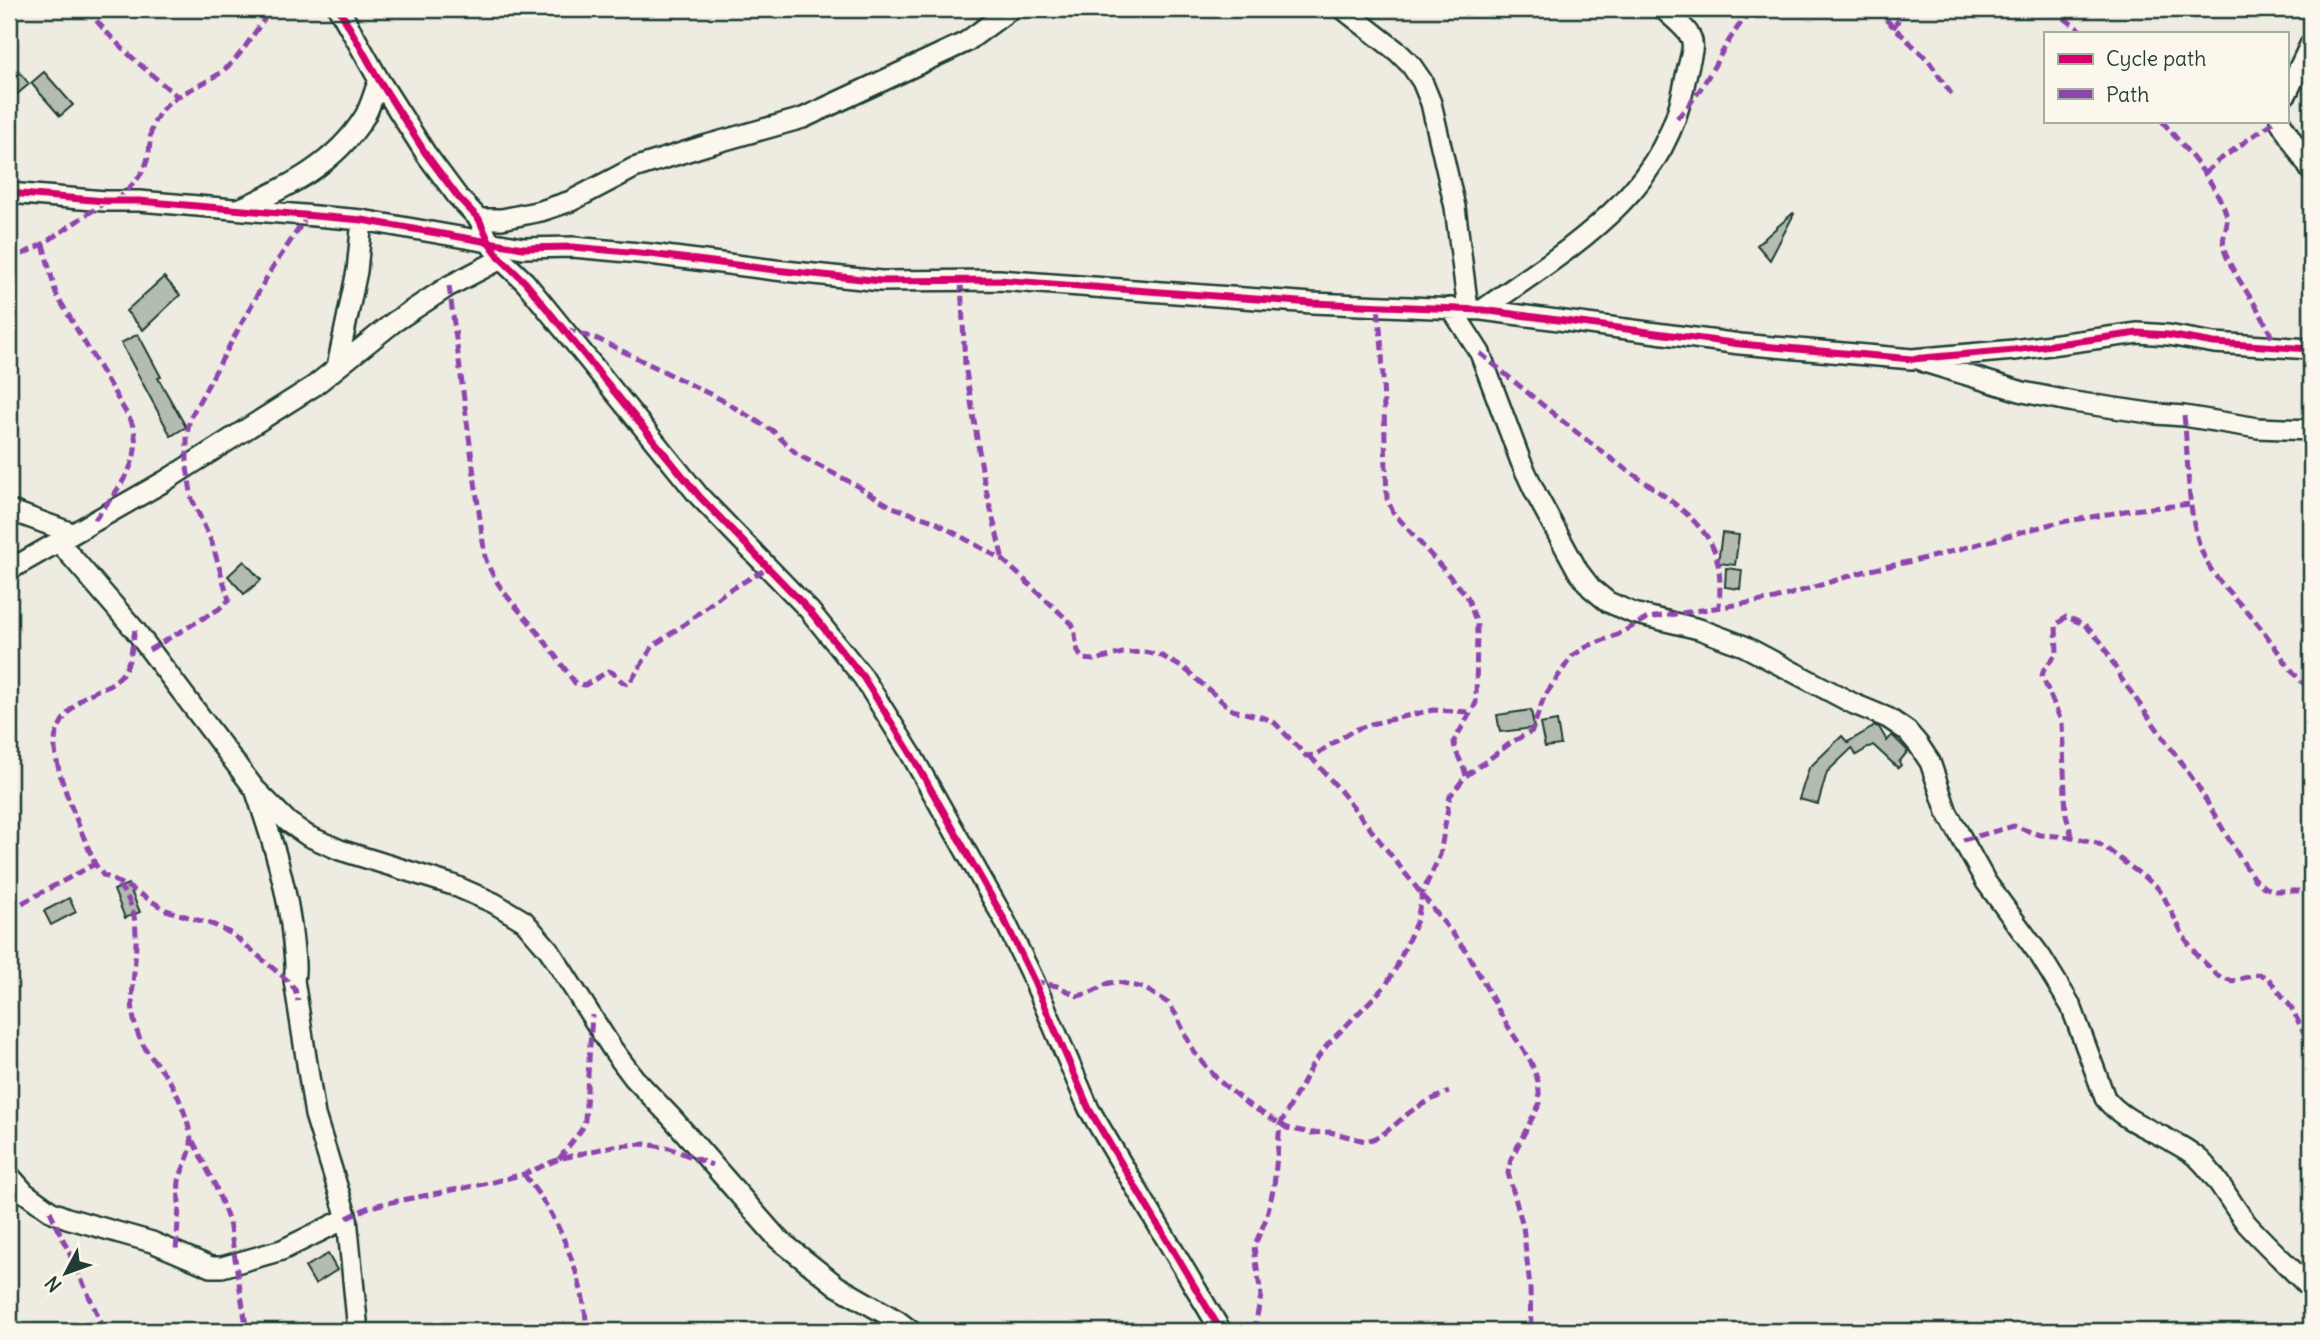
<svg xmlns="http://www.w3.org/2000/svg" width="2320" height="1340" viewBox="0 0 2320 1340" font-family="Delius,sans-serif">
<rect width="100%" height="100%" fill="#eeece1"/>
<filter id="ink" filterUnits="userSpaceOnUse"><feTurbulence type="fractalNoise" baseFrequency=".0143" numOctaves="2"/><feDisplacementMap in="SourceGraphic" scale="14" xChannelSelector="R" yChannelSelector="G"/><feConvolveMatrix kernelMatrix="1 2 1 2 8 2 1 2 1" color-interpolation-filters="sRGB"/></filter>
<g filter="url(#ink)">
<!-- building -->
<path fill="#b4bbb0" stroke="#1f3d34" stroke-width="2" d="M18 70 29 84 9 101V77Z
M44 72 73 105 60 116 31 83Z
M1793 213 1794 214 1770 260 1757 245Z
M164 277 180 295 143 330 126 311Z
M138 334 161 377 158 378 186 427 171 436 121 343Z
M1722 533 1739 535 1735 565 1718 563Z
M244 561 261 580 244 594 228 576Z
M1726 568 1742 570 1740 589 1725 587Z
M1531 710 1534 728 1500 732 1497 715Z
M1557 721 1561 745 1545 747 1540 724Z
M1875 726 1879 727 1887 741 1892 735 1908 751 1899 762 1901 765 1898 768 1873 745 1856 755 1852 748 1827 772 1818 804 1799 799 1809 768 1842 736 1849 744 1848 742Z
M128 884 140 912 125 918 114 890Z
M69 898 76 912 51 925 44 911Z
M328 1254 337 1270 315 1284 305 1267Z"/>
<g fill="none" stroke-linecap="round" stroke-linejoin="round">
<defs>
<path id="minor" d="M339 9 379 80 426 154 458 197 479 219 490 244 501 259 525 282 699 496 809 610 863 677 911 754 1004 919 1034 981 1089 1109 1221 1331
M1343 9 1398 52 1411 65 1422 81 1431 103 1455 207 1468 309
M2287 93 2311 43
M2280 121 2311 171
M9 193 105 201H139L362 220 523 248 573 247 650 254 775 270 881 281 999 280 1312 303 1482 310 1740 344 1912 359 2014 350 2138 333 2168 335 2214 343 2311 349
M239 209C288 187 336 164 365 116 371 105 374 92 379 80
M479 219H502L541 211 571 201 634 168 707 145 803 118 966 42 1011 9
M1451 308 1480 353 1521 462 1537 496 1578 571 1591 588 1608 602 1633 613 1699 629 1744 646 1854 704 1888 718 1907 731 1918 744 1930 762 1947 812 1986 882 2041 957 2071 1006 2105 1098C2126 1126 2171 1135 2199 1159 2219 1178 2230 1203 2247 1224 2267 1246 2290 1267 2311 1289
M1482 310C1566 250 1664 196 1684 86 1693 38 1704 44 1663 9
M1924 362 2023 392 2074 402 2156 414 2184 416 2258 428 2311 430
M337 367 357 271 362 220
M9 510 72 533
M59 542 135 630 254 788 288 822 308 836 340 850 453 885 494 903 524 921 549 950 613 1050 634 1078 672 1118 778 1239 837 1286 898 1321 911 1331
M9 570 165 481 314 386 394 322 449 286 501 259
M256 792C273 842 288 889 293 942 294 955 297 967 294 980L315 1115 347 1218 358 1331
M9 1175 25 1193 50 1211 67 1218 152 1242 211 1267H222L282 1250 347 1218"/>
</defs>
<!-- minor casing -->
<use href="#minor" stroke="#1f3d34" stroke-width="24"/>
<!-- minor -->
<use href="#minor" stroke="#fbf7ec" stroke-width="19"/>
<!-- quiet -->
<path stroke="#8e44ad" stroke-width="5" stroke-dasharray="10 5" stroke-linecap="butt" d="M87 9C113 43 146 70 178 97
M1875 9 1928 60 1952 95
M2052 9 2084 33
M1893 28 1906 9
M1677 118C1710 86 1721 42 1753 9
M2162 121C2185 149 2213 178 2226 213 2231 227 2218 236 2226 255 2239 286 2265 312 2274 345L2268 346
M2205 173 2218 161 2274 121
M116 201C126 191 141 178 146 164 154 142 144 131 163 109 180 90 208 85 226 68 245 52 256 28 272 9
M43 244 56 294 131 421C147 461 116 490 94 521
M9 261 43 244 104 203
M961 281 965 365 984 481 1003 560
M449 286 485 557C496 590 521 610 542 638 553 652 564 668 575 683L585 685 609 671C617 673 620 684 629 684L653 646 686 623 724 593 768 568
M566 329 600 340 722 400 773 431 798 455 852 483 892 507 933 521 1003 560 1072 624C1078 636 1073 649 1083 659L1094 660 1123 653 1145 652 1162 656 1185 669 1232 710 1265 718 1275 723 1306 756 1315 755 1352 731 1371 724 1433 710 1470 712
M1480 353C1521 387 1562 422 1605 454 1638 480 1679 500 1705 534 1721 555 1721 581 1719 606
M2184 416C2190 466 2184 531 2214 574 2228 593 2246 609 2260 627 2277 648 2290 673 2311 690
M135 630C131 652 131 673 109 685 101 689 92 692 84 697 72 706 56 725 55 741 52 768 84 837 95 864L103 875 132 889 166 910 214 925 232 934 287 980 295 989 298 1001
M149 650 219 609 229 600 212 543 192 499 187 467V434L190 418 268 275 307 216
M1310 756 1339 789 1467 952 1504 1020 1531 1062 1538 1081 1540 1103 1511 1159 1508 1173 1523 1226 1530 1287 1531 1331
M1466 776 1512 742 1532 731 1544 697 1572 656 1588 646 1617 635 1648 618 1775 599 1866 571 1931 557 2051 524 2131 510 2192 504
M2072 837 2066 815 2062 723 2042 676 2044 669 2057 653 2056 625 2066 617 2084 624 2102 643 2121 678 2197 785 2237 853 2254 879 2264 887 2275 891H2311
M1963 840 2014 826 2040 835 2072 837 2097 843 2107 849 2156 886 2163 895 2184 937 2197 955 2218 976 2232 981 2259 974 2268 978 2291 1007 2311 1047
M118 885C152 920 126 977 134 1020 139 1047 154 1059 169 1080 178 1093 190 1124 191 1140 192 1155 182 1167 179 1181 178 1190 179 1199 179 1208 178 1222 177 1237 176 1251
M9 910 95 864
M1034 981 1057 986 1078 996 1089 993 1109 983 1118 982 1144 988 1168 1003 1175 1013 1194 1052 1218 1080 1246 1103 1287 1128 1311 1133 1330 1132 1365 1141C1385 1138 1397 1121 1413 1110 1424 1103 1436 1097 1449 1092
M193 1141 215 1185 229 1222 247 1331
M559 1159 582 1129 585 1120 592 1015
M524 1174C533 1187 544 1201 552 1215 568 1244 588 1298 586 1331
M50 1211 105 1331
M347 1218 367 1208 382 1204 489 1183 524 1174 559 1159 613 1146 645 1144 669 1148 712 1165
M1254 1331 1261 1296 1254 1247 1266 1219 1274 1186 1280 1125 1312 1065 1328 1044 1386 985 1396 968 1417 920 1422 894 1440 855 1450 796 1466 776C1464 764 1454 753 1454 741L1476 703 1477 624 1467 596 1407 528 1393 512 1387 499 1382 350 1378 306"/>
<defs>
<path id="cycleway" d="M339 9 379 80 426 154 458 197 479 219 490 244 501 259 525 282 699 496 809 610 863 677 911 754 1004 919 1034 981 1089 1109 1221 1331
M9 193 105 201H139L362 220 523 248 573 247 650 254 775 270 881 281 999 280 1312 303 1482 310 1740 344 1912 359 2014 350 2138 333 2168 335 2214 343 2311 349"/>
</defs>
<!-- cycleway casing -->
<use href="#cycleway" stroke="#fbf7ec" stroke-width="11"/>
<!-- cycleway -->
<use href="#cycleway" stroke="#d6006c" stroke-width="7"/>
</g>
</g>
<!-- margin -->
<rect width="2320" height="1340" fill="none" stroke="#fbf7ec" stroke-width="35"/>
<rect x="18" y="18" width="2285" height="1305" fill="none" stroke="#1f3d34" stroke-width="2.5" filter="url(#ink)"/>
<!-- legend -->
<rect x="2044" y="32" width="245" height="91" fill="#fbf7ec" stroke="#a3ada2" stroke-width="2"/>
<rect x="2058" y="54" width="35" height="10" fill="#d6006c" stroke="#a3ada2" stroke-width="2"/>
<text x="2106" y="66" font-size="21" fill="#1f3d34">Cycle path</text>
<rect x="2058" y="89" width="35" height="10" fill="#8e44ad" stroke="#a3ada2" stroke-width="2"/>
<text x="2106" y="102" font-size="21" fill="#1f3d34">Path</text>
<!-- north arrow -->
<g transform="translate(66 1273) rotate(229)" stroke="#fbf7ec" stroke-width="5" paint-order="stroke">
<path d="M0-5L12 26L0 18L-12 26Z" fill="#1f3d34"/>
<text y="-10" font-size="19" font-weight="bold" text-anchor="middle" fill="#1f3d34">N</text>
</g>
</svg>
